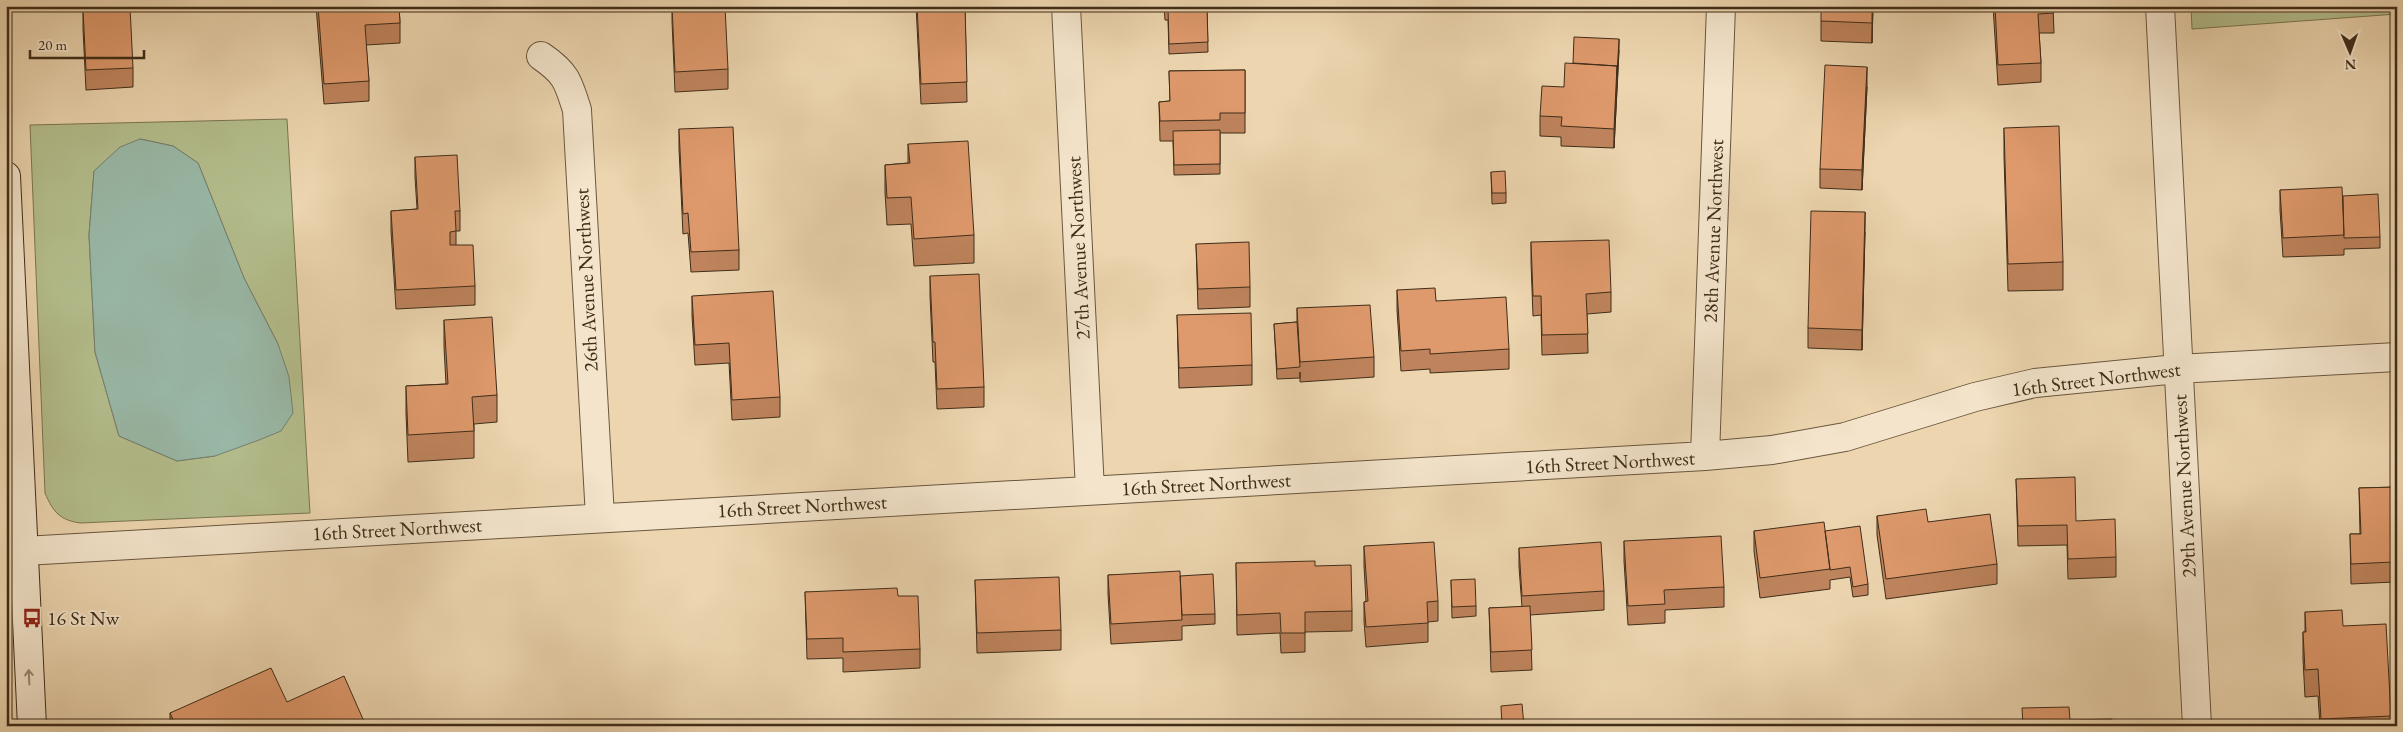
<svg xmlns="http://www.w3.org/2000/svg" width="2403" height="732" viewBox="0 0 2403 732" font-family="'EB Garamond',serif">
<rect width="100%" height="100%" fill="#ecd5af"/>
<filter id="stains"><feTurbulence type="fractalNoise" baseFrequency=".004" numOctaves="4"/><feColorMatrix values="0 0 0 0 .2 0 0 0 0 .09 0 0 0 0 .02 0 0 0 .5 -.17"/></filter>
<radialGradient id="worn" r=".72"><stop offset=".6" stop-color="#630" stop-opacity="0"/><stop offset="1" stop-color="#630" stop-opacity=".3"/></radialGradient>
<!-- green -->
<path fill="#b4be8d" stroke="#7a7653" fill-rule="evenodd" d="M2191 6H2397V14L2192 29Z
M287 119 310 513 80 523C60 520 53 512 45 493L30 125ZM140 139 173 146 198 163 244 278 278 344 215 456 177 461 119 436 95 352 89 235 94 171Z"/>
<!-- water -->
<path fill="#99b9a8" stroke="#75816f" d="M140 139 173 146 198 163 244 278 278 344 289 377 293 413 281 431 259 440 215 456 184 460 177 461 119 436 95 352 89 235 94 171 120 147Z"/>
<g fill="none" stroke-linecap="round" stroke-linejoin="round">
<defs>
<path id="street" d="M1066 6 1090 490
M2160 6 2197 726
M541 56C566 73 568 81 577 110L600 517
M1705 456 1721 6
M6 552 1705 456 1772 450 1845 437 1975 397 2035 383 2177 369 2397 357"/>
<path id="secondary" d="M6 176 32 726"/>
</defs>
<!-- street casing -->
<use href="#street" stroke="#6a573e" stroke-width="30"/>
<!-- secondary casing -->
<use href="#secondary" stroke="#3f2d19" stroke-width="30"/>
<!-- street -->
<use href="#street" stroke="#f3e4cb" stroke-width="28"/>
<!-- secondary -->
<use href="#secondary" stroke="#f3e4cb" stroke-width="28"/>
</g>
<!-- wall -->
<path fill="#bf845d" stroke="#3f2d19" d="M316 6H399L400 23V43L366 45 369 81V101L324 104Z
M672 6 728 69V89L675 92 672 21Z
M916 6H965L967 102 921 104Z
M1164 6H1237V7L1207 8 1208 52 1169 54 1168 20H1165Z
M1873 6 1872 43 1821 41V21Z
M1993 6H2053L2054 33H2039L2041 63V82L1998 85Z
M83 9 133 68V87L86 90 83 29Z
M1619 50 1614 148 1561 146V137L1540 136V116L1564 87 1573 63Z
M1245 70V133H1220V174L1174 175 1173 141H1160L1159 102 1170 101 1169 71Z
M1867 87 1862 190 1820 188V169Z
M2004 128 2063 262V290L2008 291 2004 156Z
M679 129 739 250V270L691 272 688 233 683 234 679 149Z
M908 144 974 235V263L914 266 911 224 887 225 885 192V165L908 163Z
M415 157 460 211V231H456V245L475 286V305L396 309 391 231V211L417 209 415 177Z
M1491 172 1506 193V203L1492 204Z
M2280 190 2343 196 2380 237V248L2344 249V255L2283 257 2280 210Z
M1865 232 1862 350 1808 348V328Z
M1531 242 1611 292V312L1587 314 1588 353 1542 355 1541 315 1533 316 1531 262Z
M1196 244 1250 287V307L1198 309Z
M930 276 984 387V407L937 409 935 362H933L930 296Z
M1397 290 1436 301 1509 349V369L1430 373V369L1401 371 1397 310Z
M692 296 780 397V417L732 420 729 363 695 365 692 316Z
M1297 308 1374 357V377L1300 382V372V378L1277 379 1274 324 1297 322Z
M1177 315 1252 365V385L1179 388Z
M444 320 497 395V422L474 424V458L408 462 406 414V386L446 384 444 347Z
M2016 479 2076 521 2116 557V577L2068 579 2067 545 2018 546Z
M2397 487V563H2394V582L2351 584 2350 534H2360L2359 488Z
M1877 516 1928 522 1997 564V584L1886 599 1877 535Z
M1754 531H1825L1868 584V595L1853 597 1850 577 1830 580V589L1760 598 1754 551Z
M1624 541 1724 587V607L1665 610V623L1628 625 1624 561Z
M1364 546 1438 601V621L1428 622V642L1366 647 1364 621V602L1366 601 1364 566Z
M1519 548 1604 591V610L1530 615 1532 670 1491 672 1489 608 1522 607 1519 567Z
M1236 563 1315 566 1352 611V631L1305 632V652L1281 653 1280 633 1237 635Z
M1108 575 1180 576 1215 614V624L1182 626V640L1111 644 1108 594Z
M975 580 1061 630V650L977 653Z
M1451 580 1476 606V616L1452 618Z
M805 592 898 596 920 649V668L843 672V658L807 659Z
M2305 612 2343 626 2391 716V726H2320L2318 696 2305 697 2303 659V632H2305Z
M287 702 366 726H170V713Z"/>
<!-- shaded-wall -->
<path fill="#9b6b4c" stroke="#3f2d19" d="M1872 6H1873L1872 43Z
M1619 39V50L1614 148V129Z
M1867 67V87L1862 190V170Z
M1865 212V232L1862 350V330Z"/>
<!-- building -->
<path fill="#de996c" stroke="#3f2d19" d="M318 6H399L400 23 365 25 369 81 324 84Z
M672 6H725L728 69 675 72Z
M917 6H965L967 82 921 84Z
M1821 6H1872V23L1821 21Z
M1995 6H2053L2054 13 2038 14 2041 63 1998 65Z
M130 7 133 68 86 70 83 9Z
M1207 8 1208 42 1169 44 1168 9Z
M1574 37 1619 39 1617 75V66L1573 63Z
M1565 63 1617 66 1614 129 1561 126 1562 117 1540 116 1542 86 1564 87Z
M1825 65 1867 67 1862 170 1820 169Z
M1245 70V113H1220V120L1160 121 1159 102 1170 101 1169 71Z
M2059 126 2063 262 2008 264 2004 128Z
M733 127 739 250 691 252 688 213 683 214 679 129Z
M1220 130V164L1174 165 1173 131Z
M968 141 974 235 914 239 911 197 887 198 885 165 910 163 908 144Z
M457 155 460 211H455L456 231 450 232V245H473L475 286 396 290 391 211 418 209 415 157Z
M1505 171 1506 193H1492L1491 172Z
M2342 187 2344 235 2283 238 2280 190Z
M2378 194 2380 237 2344 238 2343 196Z
M1811 211 1865 212 1862 330 1808 328Z
M1609 240 1611 292 1586 294 1588 334 1542 335 1541 296H1533L1531 242Z
M1249 242 1250 287 1198 289 1196 244Z
M979 274 984 387 937 389 935 342H933L930 276Z
M1435 288 1436 301 1506 297 1509 349 1430 354V349L1401 351 1397 290Z
M773 291 780 397 732 400 729 343 695 345 692 296Z
M1370 305 1374 357 1300 362 1297 308Z
M1251 313 1252 365 1179 368 1177 315Z
M492 317 497 395 472 397 474 431 408 435 406 386 448 384 444 320Z
M1297 322 1300 367 1277 369 1274 324Z
M2075 477 2076 521 2115 519 2116 557 2068 559 2067 525 2018 526 2016 479Z
M2397 487V543L2394 544V562L2351 564 2350 534H2361L2359 488Z
M1926 509 1928 522 1990 514 1997 564 1886 579 1877 516Z
M1824 522 1830 569 1760 578 1754 531Z
M1860 526 1868 584 1853 587 1850 567 1830 570 1825 531Z
M1721 536 1724 587 1664 590 1665 604 1628 606 1624 541Z
M1434 542 1438 601 1427 602 1428 623 1366 627 1364 602 1368 601 1364 546Z
M1601 542 1604 591 1522 596 1519 548Z
M1315 561V566L1351 565 1352 611 1305 612V633H1281L1280 613 1237 615 1236 563Z
M1180 571 1182 620 1111 624 1108 575Z
M1213 574 1215 614 1182 615 1180 576Z
M1059 577 1061 630 977 633 975 580Z
M1475 579 1476 606 1452 607 1451 580Z
M897 588 898 596H918L920 649 843 652V638L807 639 805 592Z
M1530 606 1532 650 1491 652 1489 608Z
M2342 610 2343 626 2386 624 2391 716 2321 719 2318 669 2305 670 2303 632H2306L2305 612Z
M271 668 287 702 344 676 366 726H176L170 713Z
M1522 704 1524 726H1502L1501 706Z
M2069 707 2070 720 2112 719V726H2023L2022 708Z"/>
<!-- one-way arrows -->
<defs><path id="oneway-shaft" d="M-6 0H5M1.5-3L5.5 0L1.5 3" fill="none" stroke-width="1.6" stroke-linecap="round" stroke-linejoin="round" transform="scale(1.25)"/></defs>
<use stroke="#998872" href="#oneway-shaft" transform="translate(29 677) rotate(-93)"/>
<!-- icons -->
<defs>
<symbol id="bus-bare" viewBox="-9 -9 18 18"><path d="M-5-6H5V4H4V6H2V4H-2V6H-4V4H-5ZM-3.5-4V0h7V-4ZM-3.5 1.2v1.5H-2V1.2ZM2 1.2v1.5H3.5V1.2Z" fill="#8f2418" stroke="#f3e4cb" stroke-width="2.5" paint-order="stroke"/></symbol>
</defs>
<g fill-rule="evenodd">
<use href="#bus-bare" x="18" y="604" width="28" height="28"/>
</g>
<g text-anchor="middle" dominant-baseline="central" stroke-width="4" stroke-linejoin="round" paint-order="stroke">
<!-- street labels -->
<g font-size="20" fill="#3f2d19" stroke="#f3e4cb">
<text transform="translate(1713 231) rotate(-88)">28th Avenue Northwest</text>
<text transform="translate(1078 248) rotate(-93)">27th Avenue Northwest</text>
<text transform="translate(586 280) rotate(-93)">26th Avenue Northwest</text>
<text transform="translate(2096 379) rotate(-7)">16th Street Northwest</text>
<text transform="translate(1610 462) rotate(-3)">16th Street Northwest</text>
<text transform="translate(1206 484) rotate(-3)">16th Street Northwest</text>
<text transform="translate(2184 486) rotate(-93)">29th Avenue Northwest</text>
<text transform="translate(802 506) rotate(-3)">16th Street Northwest</text>
<text transform="translate(397 529) rotate(-3)">16th Street Northwest</text>
</g>
<!-- poi labels -->
<g font-size="20" fill="#3f2d19" stroke="#f3e4cb" text-anchor="start">
<text x="47" y="618">16 St Nw</text>
</g>
</g>
<!-- margin -->
<rect width="2403" height="732" fill="none" stroke="#ecd5af" stroke-width="25"/>
<rect x="8" y="8" width="2388" height="717" fill="none" stroke="#3f2d19" stroke-width="2.5"/>
<rect x="12" y="12" width="2378" height="707" fill="none" stroke="#3f2d19"/>
<!-- north arrow -->
<g transform="translate(2350 52) rotate(178)" stroke="#f3e4cb" stroke-width="4" paint-order="stroke">
<path d="M0-4L9 19L0 12L-9 19Z" fill="#3f2d19"/>
<text y="-8" font-size="14" font-weight="bold" text-anchor="middle" fill="#3f2d19">N</text>
</g>
<!-- scale -->
<path d="M30 50v8h114v-8" fill="none" stroke="#3f2d19" stroke-width="2.5"/>
<text x="38" y="50" font-size="15" fill="#3f2d19" stroke="#f3e4cb" stroke-width="4" paint-order="stroke">20 m</text>
<rect width="100%" height="100%" filter="url(#stains)"/>
<rect width="100%" height="100%" fill="url(#worn)"/>
</svg>
